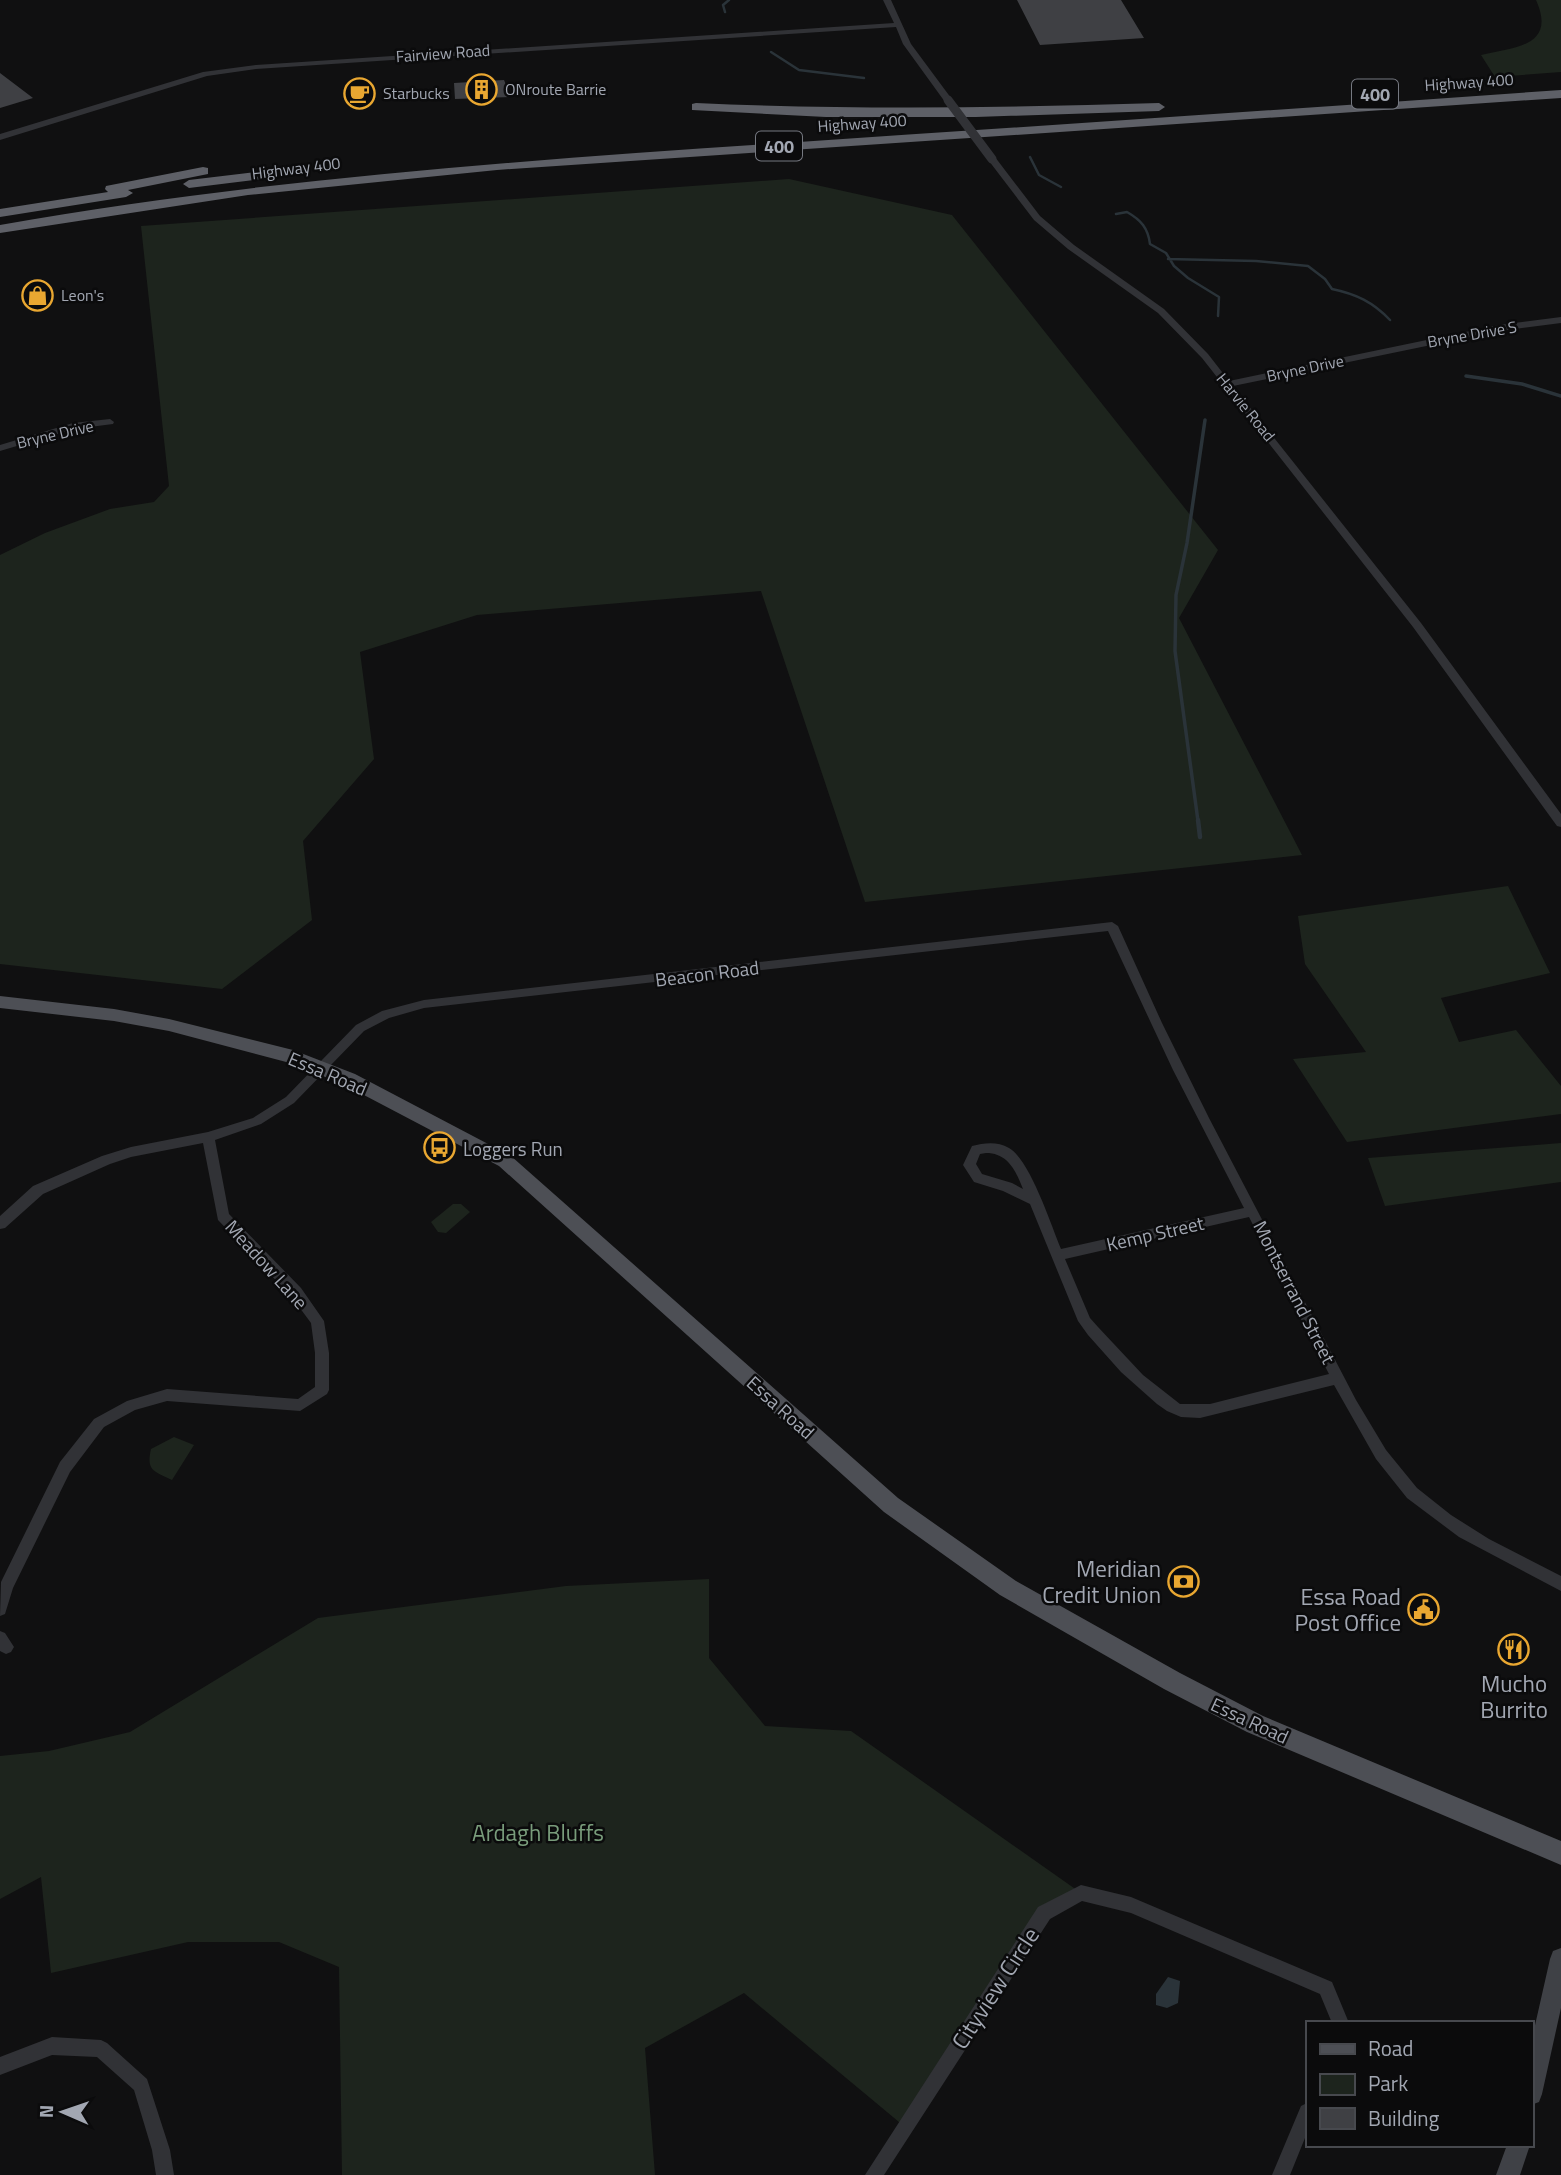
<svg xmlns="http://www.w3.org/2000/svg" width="1561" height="2175" viewBox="0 0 1561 2175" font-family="'Titillium Web',sans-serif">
<rect width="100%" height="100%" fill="#101011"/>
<!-- green -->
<path fill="#1d241d" d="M1536 0H1561V72L1495 77 1481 55C1514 47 1557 47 1536 0Z
M789 179 952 215 1218 550 1179 618 1302 855 865 902 761 591 477 615 360 652 374 759 303 841 312 920 222 989 0 964V555L45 533 110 509 154 502 169 486 141 226Z
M1508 886 1550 973 1441 998 1459 1042 1516 1030 1561 1086V1114L1347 1142 1293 1059 1366 1052 1305 964 1298 916Z
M1561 1143V1182L1385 1206 1368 1158Z
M453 1204H461L470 1212 446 1233 438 1232 431 1222Z
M174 1437 194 1445 172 1480C154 1471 146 1471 151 1449Z
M709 1579V1658L765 1726 851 1731 1081 1893 1044 1913 905 2127 744 1993 645 2048 655 2175H342L339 1967 279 1942H188L51 1973 41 1877 0 1899V1756L49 1751 130 1732 318 1618 566 1586Z"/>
<!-- water -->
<path fill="#2a3339" d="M1168 1977 1180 1981 1178 2003 1167 2008 1156 2005V1994Z"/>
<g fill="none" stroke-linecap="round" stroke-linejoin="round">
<!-- stream-far2 -->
<path stroke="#2a3339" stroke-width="2.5" d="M725 12 723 5 729 0
M771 52 799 70 864 78
M1030 157 1039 175 1061 187
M1116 214 1127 212C1141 220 1148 228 1150 244L1166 253 1174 266 1188 278 1219 297 1218 316
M1168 259 1256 261 1308 266 1325 279 1332 289C1356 294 1373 302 1390 320"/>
<!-- stream-far1 -->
<path stroke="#2a3339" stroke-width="3.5" d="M1466 376 1522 384 1561 396
M1198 821 1175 651 1176 595 1187 543 1205 420"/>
<!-- stream -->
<path stroke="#2a3339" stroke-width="4.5" d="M1198 820 1200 837"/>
</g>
<!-- building -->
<path fill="#3f4044" d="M1017 0H1121L1144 38 1040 45Z
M0 73 33 98 0 108Z
M504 80 511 97 455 99 454 83Z"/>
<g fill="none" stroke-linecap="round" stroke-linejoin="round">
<!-- minor -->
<path fill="#313236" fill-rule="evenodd" d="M110 419 114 422 113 424 74 429 0 451V445L73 423Z
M1112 922 1118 926 1162 1023 1209 1118 1356 1400 1386 1450 1417 1488 1451 1515 1489 1539 1561 1576V1591L1459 1537 1407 1498 1376 1459 1334 1385 1200 1418 1181 1417 1167 1411 1157 1404 1121 1372 1088 1335 1078 1321 1030 1204 1003 1191 974 1182 963 1165 972 1146C984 1143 997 1141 1009 1148 1030 1160 1051 1225 1061 1249L1244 1208 1173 1070 1108 931 424 1008 389 1018 364 1031 294 1103 261 1124 215 1140 229 1214 301 1288 324 1321 329 1353V1390L327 1394 300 1411 167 1401 135 1410 104 1427 70 1472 13 1588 5 1614 0 1616 1 1582 60 1462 94 1419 127 1401 167 1389 298 1399 315 1387V1353L311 1323 291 1296 218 1220 203 1143 131 1157 110 1164 43 1194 5 1228 0 1229V1216L33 1186 102 1156 131 1147 208 1132 253 1118 286 1097 356 1025 382 1011 424 1000ZM986 1153C1008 1153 1016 1171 1023 1189L1012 1183 982 1174 976 1164 980 1154ZM1249 1217 1329 1374 1210 1404H1180L1143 1375 1098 1327 1090 1318 1065 1259Z
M0 1631 5 1633 14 1647 11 1652 6 1654 0 1651Z
M1081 1885 1131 1897 1332 1982 1349 2023H1332L1320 1994 1131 1913 1082 1901 1050 1919 884 2175H865L1038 1907Z
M52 2037 101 2040 107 2043 147 2079 170 2150 174 2175H156L152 2150 134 2090 97 2057 52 2055 0 2075V2057Z
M1307 2103V2133L1290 2175H1272L1301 2106Z"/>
<!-- tertiary -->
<path fill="#313236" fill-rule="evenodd" d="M883 0H891L911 44 951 98V102H945L903 44 896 27 256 69 207 76 0 140V134L203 72 256 65 894 23Z
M989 157H995L1040 216 1074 245 1164 309 1208 354 1229 381 1499 325 1561 317V323L1499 331 1233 386 1421 623 1561 814V827L1557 826 1413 627 1202 358 1158 313 1068 249 1034 220 989 161Z"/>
<!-- secondary -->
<path fill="#3f4146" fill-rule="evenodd" d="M1561 1948V2008L1542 2094 1539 2102 1531 2105V2043L1550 1959 1553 1951Z
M1507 2145H1530L1520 2175H1496Z"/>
<!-- primary -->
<path fill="#4d4f55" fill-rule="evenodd" d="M0 996 114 1009 169 1019 293 1050 355 1074 511 1156 898 1498 1016 1581 1180 1673 1263 1716 1561 1841V1865L1247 1732 1164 1689 1000 1595 884 1512 499 1166 343 1084 290 1063 169 1031 114 1021 0 1008Z"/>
<!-- motorway -->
<path fill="#5e6067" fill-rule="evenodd" d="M1561 90V98L497 170 248 195 0 233V225C264 178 531 160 799 142 1053 125 1307 108 1561 90Z
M696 103C851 110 1004 108 1159 103L1165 107 1159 111 976 117H826L692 110V104Z
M203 167 208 168V174L128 190 133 193 126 197 0 217V209L108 192 105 189 106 186Z
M265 171 271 175 270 178 189 188 183 184 189 180Z"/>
<!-- tertiary-bridge -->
<path stroke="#313236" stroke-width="9" d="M948 100 992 159"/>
</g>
<!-- icons -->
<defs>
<symbol id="building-ring" viewBox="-11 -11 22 22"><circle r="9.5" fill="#0b0b0c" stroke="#e9a731" stroke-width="1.5"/><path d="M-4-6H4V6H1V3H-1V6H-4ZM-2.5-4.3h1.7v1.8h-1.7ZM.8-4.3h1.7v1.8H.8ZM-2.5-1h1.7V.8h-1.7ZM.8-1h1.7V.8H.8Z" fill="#e9a731"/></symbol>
<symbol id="cafe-ring" viewBox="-11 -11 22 22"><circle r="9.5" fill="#0b0b0c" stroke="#e9a731" stroke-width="1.5"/><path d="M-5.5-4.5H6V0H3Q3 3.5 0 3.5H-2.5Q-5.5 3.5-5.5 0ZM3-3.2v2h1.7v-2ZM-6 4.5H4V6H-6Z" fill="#e9a731"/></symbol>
<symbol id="shop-ring" viewBox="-11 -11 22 22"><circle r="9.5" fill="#0b0b0c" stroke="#e9a731" stroke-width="1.5"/><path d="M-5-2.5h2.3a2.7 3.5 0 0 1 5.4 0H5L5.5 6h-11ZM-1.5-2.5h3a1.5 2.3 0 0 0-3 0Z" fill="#e9a731"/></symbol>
<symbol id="bus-ring" viewBox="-11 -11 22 22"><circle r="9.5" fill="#0b0b0c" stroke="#e9a731" stroke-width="1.5"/><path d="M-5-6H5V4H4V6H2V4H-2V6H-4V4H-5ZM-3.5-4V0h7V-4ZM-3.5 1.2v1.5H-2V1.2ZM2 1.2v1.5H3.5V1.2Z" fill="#e9a731"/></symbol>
<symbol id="bank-ring" viewBox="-11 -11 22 22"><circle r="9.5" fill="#0b0b0c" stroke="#e9a731" stroke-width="1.5"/><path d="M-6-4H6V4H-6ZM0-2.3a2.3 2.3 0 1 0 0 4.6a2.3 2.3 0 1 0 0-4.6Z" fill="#e9a731"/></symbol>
<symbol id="civic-ring" viewBox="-11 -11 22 22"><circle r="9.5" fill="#0b0b0c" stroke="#e9a731" stroke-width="1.5"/><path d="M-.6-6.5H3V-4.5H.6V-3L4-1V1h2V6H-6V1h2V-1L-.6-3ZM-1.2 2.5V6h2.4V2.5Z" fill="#e9a731"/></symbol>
<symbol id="restaurant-ring" viewBox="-11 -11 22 22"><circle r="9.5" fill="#0b0b0c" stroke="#e9a731" stroke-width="1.5"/><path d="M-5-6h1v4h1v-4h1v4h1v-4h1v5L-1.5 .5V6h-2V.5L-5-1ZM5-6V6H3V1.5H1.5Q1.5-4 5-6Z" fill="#e9a731"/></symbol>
</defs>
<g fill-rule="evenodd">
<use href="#building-ring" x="464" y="72" width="35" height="35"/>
<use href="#cafe-ring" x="342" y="76" width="35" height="35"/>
<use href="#shop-ring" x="20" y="278" width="35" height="35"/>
<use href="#bus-ring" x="422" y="1130" width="35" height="35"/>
<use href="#bank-ring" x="1166" y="1564" width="35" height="35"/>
<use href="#civic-ring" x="1406" y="1592" width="35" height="35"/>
<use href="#restaurant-ring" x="1496" y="1632" width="35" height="35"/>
</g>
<g text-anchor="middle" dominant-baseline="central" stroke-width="5" stroke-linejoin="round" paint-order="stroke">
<!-- far-street labels -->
<g font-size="16" fill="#a2a7b2" stroke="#0b0b0c">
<text transform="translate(443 53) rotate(-4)">Fairview Road</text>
<text transform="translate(1469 82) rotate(-4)">Highway 400</text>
<text transform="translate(862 123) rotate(-4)">Highway 400</text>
<text transform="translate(296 168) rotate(-7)">Highway 400</text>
<text transform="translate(1472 334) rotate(-10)">Bryne Drive S</text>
<text transform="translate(1305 368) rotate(-12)">Bryne Drive</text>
<text transform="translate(1246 407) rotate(51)">Harvie Road</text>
<text transform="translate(55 434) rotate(-13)">Bryne Drive</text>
</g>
<!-- far-poi labels -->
<g font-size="16" fill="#a2a7b2" stroke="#0b0b0c" text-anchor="start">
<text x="505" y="89">ONroute Barrie</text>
<text x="383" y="93">Starbucks</text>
<text x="61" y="295">Leon's</text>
</g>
<!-- shield labels -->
<g fill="#0b0b0c" stroke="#757880" stroke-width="2">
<rect x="1352" y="79.5" width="46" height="29" rx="5"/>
<rect x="756" y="131.5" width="46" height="29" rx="5"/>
</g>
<g font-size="18" font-weight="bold" fill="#a2a7b2">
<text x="1375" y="94">400</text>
<text x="779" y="146">400</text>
</g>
<!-- street labels -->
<g font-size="19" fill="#a2a7b2" stroke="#0b0b0c">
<text transform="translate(707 973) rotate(-7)">Beacon Road</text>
<text transform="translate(328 1073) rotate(23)">Essa Road</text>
<text transform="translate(1155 1233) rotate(-13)">Kemp Street</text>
<text transform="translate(267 1264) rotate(48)">Meadow Lane</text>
<text transform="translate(1295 1292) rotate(63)">Montserrand Street</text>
<text transform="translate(781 1407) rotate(42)">Essa Road</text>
<text transform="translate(1250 1720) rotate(25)">Essa Road</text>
</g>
<!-- poi labels -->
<g font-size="19" fill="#a2a7b2" stroke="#0b0b0c" text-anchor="start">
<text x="463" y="1148">Loggers Run</text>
</g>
<!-- near-poi labels -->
<g font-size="23" fill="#a2a7b2" stroke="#0b0b0c" text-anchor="end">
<text x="1161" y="1568">Meridian<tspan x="1161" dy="26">Credit Union</tspan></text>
<text x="1401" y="1596">Essa Road<tspan x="1401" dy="26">Post Office</tspan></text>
<text x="1514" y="1683" text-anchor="middle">Mucho<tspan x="1514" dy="26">Burrito</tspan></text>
</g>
<!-- near-park labels -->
<g font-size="23" fill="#799c7b" stroke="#0b0b0c">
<text x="538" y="1832">Ardagh Bluffs</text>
</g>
<!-- near-street labels -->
<g font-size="23" fill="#a2a7b2" stroke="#0b0b0c">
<text transform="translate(995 1988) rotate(-57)">Cityview Circle</text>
</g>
</g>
<!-- legend -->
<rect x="1306" y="2021" width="228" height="126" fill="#0b0b0c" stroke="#47494e" stroke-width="2"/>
<rect x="1320" y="2044" width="35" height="10" fill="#4d4f55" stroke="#47494e" stroke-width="2"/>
<text x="1368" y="2056" font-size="21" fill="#a2a7b2">Road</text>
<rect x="1320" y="2074" width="35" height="21" fill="#1d241d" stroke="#47494e" stroke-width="2"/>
<text x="1368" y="2091" font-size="21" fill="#a2a7b2">Park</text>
<rect x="1320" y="2108" width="35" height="21" fill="#3f4044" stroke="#47494e" stroke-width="2"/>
<text x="1368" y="2126" font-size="21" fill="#a2a7b2">Building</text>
<!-- north arrow -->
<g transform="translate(63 2112) rotate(272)" stroke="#0b0b0c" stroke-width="5" paint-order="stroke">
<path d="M0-5L12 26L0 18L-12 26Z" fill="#a2a7b2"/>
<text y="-10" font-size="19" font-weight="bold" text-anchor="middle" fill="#a2a7b2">N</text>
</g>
</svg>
